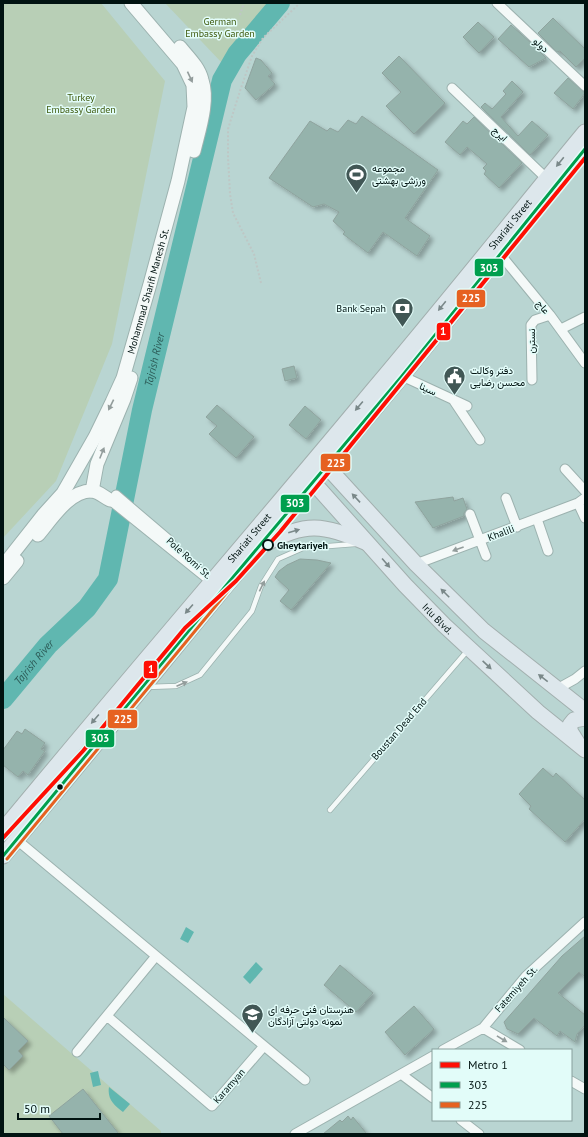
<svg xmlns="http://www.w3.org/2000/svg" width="588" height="1137" viewBox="0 0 588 1137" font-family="'PT Sans',Vazirmatn,sans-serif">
<defs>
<filter id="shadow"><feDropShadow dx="3.5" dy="3.5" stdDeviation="2" flood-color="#0004"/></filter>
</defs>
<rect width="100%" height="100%" fill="#b9d5d2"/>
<!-- green -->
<path fill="#b8cfb6" d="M3 3H101L165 81 112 344 56 481 3 538Z
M165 3H268L262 9 222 63Z
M3 994 161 1131V1134H3Z"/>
<!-- water -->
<path fill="#60b7b0" d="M186 927 194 932 188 943 180 939Z
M256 962 263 969 250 984 243 977Z
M98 1071 101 1085 93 1087 90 1073Z
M109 1087 130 1104 123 1112C114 1105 107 1099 109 1087Z"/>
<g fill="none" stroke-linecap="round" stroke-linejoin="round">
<!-- river -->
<path stroke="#60b7b0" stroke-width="20" id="s1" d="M3 699 48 645 87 608 108 579 142 410 222 80 237 54 280 3"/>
</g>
<!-- building -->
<path fill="#95b3ac" stroke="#8fa39e" filter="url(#shadow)" d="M553 18 585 49V58L576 67 560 51 557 52 538 33Z
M478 22 494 37 479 53 463 37Z
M511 25 530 42 546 58 529 67 498 39Z
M399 56 445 103 414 134 386 106 401 92 382 73Z
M256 58 261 60 272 73 268 76 275 84 256 100 245 88Z
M568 78 585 93 573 109 554 93Z
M512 81 523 92 501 117 518 136 532 121 548 135 530 155 481 107 485 103 492 109 506 94 503 91Z
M362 116 438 170 405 218 430 236 417 256 383 232 368 253 343 234 345 232 333 221 339 212 324 204 313 207 269 178 310 121 327 131 330 128 338 132 348 120 356 124Z
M474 117 522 163 499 188 484 174 486 171 483 168 487 164 467 147 460 155 445 142 463 121 467 124Z
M294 366 297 378 285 381 282 369Z
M217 405 254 437 236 458 209 434 217 426 206 417Z
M305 406 321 420 306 439 289 425Z
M453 497 454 501 463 498 467 509 464 513V516L433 528 415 502Z
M300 559 317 560 331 563 291 610 280 601 289 590 275 577 279 571 287 565Z
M25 729 45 743 41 749 45 751 28 775 23 771 18 777 3 765V750L17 731 22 734Z
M543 768 553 777 556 773 585 800V819L565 842 529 809 531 806 519 794Z
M585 936V977L579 972 558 993 585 1015V1025L577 1034 575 1042 560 1031 557 1036 534 1018 518 1034 507 1029 504 1022 562 956Z
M340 965 373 993 356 1012 324 985Z
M414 1006 434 1029 405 1055 385 1032Z
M3 1017 28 1041 18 1051 23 1056 9 1070 3 1064Z
M83 1089 119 1134H63L49 1116Z
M348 1116 351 1120 353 1117 367 1134H323L340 1120 342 1122Z"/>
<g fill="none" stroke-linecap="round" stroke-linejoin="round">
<defs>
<path id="lane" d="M147 687 176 686 200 675 252 611 261 586 278 559 303 548 355 544
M330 810 468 650"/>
<path id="street" d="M497 3 585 86
M452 88 547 179
M500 254 550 315 585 363
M561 329 585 317
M402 376 467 406
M532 380 531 325 535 320 550 315
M454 401 480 440
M565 469 585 491
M116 495 170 541
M506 498 517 527
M110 500 208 579 214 580
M578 503 585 518
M470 514 486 556
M537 519 548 551
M416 564 578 503 585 498
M557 689 575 679 585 671
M17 840 305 1080
M107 1016 212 1106 264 1046
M483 1028 520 1050
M443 1050 483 1028 526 976 585 922
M77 1052 156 956
M401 1074 433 1098
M571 1081 585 1089
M461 1120 479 1134
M295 1134 433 1056"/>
<g id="secondary">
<path d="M180 47C188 57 199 67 202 80 209 101 199 130 194 151"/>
<path d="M92 491 97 464 124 399 131 378"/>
<path d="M38 535C51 520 70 489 93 491 99 492 104 497 110 500"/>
<path id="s2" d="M3 566 44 514 63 493 95 437 112 402 123 378 150 284 178 181 194 107 193 85 183 64 131 3"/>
<path d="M3 578 17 561"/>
</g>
<g id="primary">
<path d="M318 460 331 471 416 564 484 631 585 711"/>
<path id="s3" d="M305 476 313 482 405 585 444 625 538 712 585 750"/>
<path d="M265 544C306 521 323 525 365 542"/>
<path d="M577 742 570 731V725L574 720 585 718"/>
<path id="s4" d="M3 830C125 682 251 537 373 390 445 305 514 218 585 132"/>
<path d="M3 856 143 687 224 588 259 547 402 376 585 149"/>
</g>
</defs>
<!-- lane casing -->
<use href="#lane" stroke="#9cb2af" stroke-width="6"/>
<!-- street casing -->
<use href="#street" stroke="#9cb2af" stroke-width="11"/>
<!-- secondary casing -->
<use href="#secondary" stroke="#9cb2af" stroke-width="15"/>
<!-- primary casing -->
<use href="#primary" stroke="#a2afae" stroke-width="17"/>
<!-- path -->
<path stroke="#bec7c5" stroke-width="2" stroke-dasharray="2 2" stroke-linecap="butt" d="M240 15 244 3
M261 283 254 254 233 213 230 194 228 157V129L240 91 252 56 263 38 300 3"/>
<!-- lane -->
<use href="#lane" stroke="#f4f9f8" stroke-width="4.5"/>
<!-- street -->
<use href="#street" stroke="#f4f9f8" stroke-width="9"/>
<!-- secondary -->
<use href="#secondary" stroke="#f4f9f8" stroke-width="13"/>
<!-- primary -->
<use href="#primary" stroke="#dde7ec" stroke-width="15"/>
<defs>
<path id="bus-1" d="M3 856 224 588 402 376 585 149"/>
<path id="bus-2" d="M7 859 228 591 406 379 585 157"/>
</defs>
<!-- bus-1 casing -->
<use href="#bus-1" stroke="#e2fcf9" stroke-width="6"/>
<!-- bus-2 casing -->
<use href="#bus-2" stroke="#e2fcf9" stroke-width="6"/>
<!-- bus-1 -->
<use href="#bus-1" stroke="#009f4e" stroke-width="3"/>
<!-- bus-2 -->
<use href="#bus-2" stroke="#e66121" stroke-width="3"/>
<defs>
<path id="metro-1" d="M3 838 83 751 185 628 236 581 280 532 585 158"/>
</defs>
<!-- metro-1 casing -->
<use href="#metro-1" stroke="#e2fcf9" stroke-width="7"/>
<!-- metro-1 -->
<use href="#metro-1" stroke="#ff0f04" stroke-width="4"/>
</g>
<!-- one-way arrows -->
<defs><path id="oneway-solid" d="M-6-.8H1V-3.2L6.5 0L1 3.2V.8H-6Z"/></defs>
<g fill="#939d9c">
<use href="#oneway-solid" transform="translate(190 77) rotate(65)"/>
<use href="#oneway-solid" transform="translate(111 405) rotate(116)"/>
<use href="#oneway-solid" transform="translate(102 453) rotate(-68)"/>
<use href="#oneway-solid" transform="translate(458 549) rotate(160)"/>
<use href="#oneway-solid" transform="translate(262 586) rotate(-64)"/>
<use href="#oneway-solid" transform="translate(182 684) rotate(-23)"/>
<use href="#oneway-solid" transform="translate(502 1039) rotate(31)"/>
</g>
<g fill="#7a8889">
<use href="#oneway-solid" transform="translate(560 162) rotate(129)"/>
<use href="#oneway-solid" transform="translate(442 306) rotate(129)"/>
<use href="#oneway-solid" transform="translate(359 406) rotate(130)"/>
<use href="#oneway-solid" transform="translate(356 498) rotate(-133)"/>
<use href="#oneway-solid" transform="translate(294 531) rotate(-16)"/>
<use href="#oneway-solid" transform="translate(386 563) rotate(49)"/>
<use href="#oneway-solid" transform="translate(445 593) rotate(-135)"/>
<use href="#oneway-solid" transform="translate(189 609) rotate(131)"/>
<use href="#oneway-solid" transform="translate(487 665) rotate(43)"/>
<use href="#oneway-solid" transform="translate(543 678) rotate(-142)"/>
<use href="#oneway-solid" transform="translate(95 719) rotate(130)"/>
</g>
<!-- icons -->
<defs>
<symbol id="stadium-pin" viewBox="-11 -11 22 30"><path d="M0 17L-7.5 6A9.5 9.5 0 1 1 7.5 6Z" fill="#415755" stroke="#e2fcf9"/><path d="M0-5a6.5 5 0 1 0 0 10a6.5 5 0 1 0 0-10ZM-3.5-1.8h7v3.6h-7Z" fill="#fff"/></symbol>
<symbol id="bank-pin" viewBox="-11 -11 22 30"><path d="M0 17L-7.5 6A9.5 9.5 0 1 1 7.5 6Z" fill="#415755" stroke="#e2fcf9"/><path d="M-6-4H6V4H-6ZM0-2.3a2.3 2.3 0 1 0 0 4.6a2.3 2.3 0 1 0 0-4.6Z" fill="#fff"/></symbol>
<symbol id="civic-pin" viewBox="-11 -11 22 30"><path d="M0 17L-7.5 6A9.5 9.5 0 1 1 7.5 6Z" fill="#415755" stroke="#e2fcf9"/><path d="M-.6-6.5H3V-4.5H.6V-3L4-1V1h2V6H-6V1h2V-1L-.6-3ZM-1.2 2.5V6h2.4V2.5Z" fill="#fff"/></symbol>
<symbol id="school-pin" viewBox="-11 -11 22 30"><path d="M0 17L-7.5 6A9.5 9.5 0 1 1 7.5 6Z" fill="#415755" stroke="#e2fcf9"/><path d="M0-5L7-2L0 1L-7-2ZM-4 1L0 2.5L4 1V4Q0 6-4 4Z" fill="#fff"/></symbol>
</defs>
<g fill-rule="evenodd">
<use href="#stadium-pin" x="344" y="162" width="25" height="34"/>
<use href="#bank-pin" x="390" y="296" width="25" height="34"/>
<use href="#civic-pin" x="442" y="364" width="25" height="34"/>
<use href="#school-pin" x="240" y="1002" width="25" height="34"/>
</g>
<!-- markers -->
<circle fill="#e2fcf9" stroke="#011311" stroke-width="2" cx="268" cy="545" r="5"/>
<circle fill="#011311" stroke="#e2fcf9" stroke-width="1.5" cx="60" cy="787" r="3.5"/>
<g text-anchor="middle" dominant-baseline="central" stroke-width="3" stroke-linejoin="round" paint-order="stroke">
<!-- park labels -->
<g font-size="10" fill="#405b0f" stroke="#e2fcf9">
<text x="220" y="21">German<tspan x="220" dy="12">Embassy Garden</tspan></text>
<text x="81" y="97">Turkey<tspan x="81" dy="12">Embassy Garden</tspan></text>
</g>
<!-- street labels -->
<g font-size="10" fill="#011311" stroke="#e2fcf9">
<text transform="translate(541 45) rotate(43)">دولو</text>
<text transform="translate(500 134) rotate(44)">ایرج</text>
<text stroke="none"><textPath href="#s4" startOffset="790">Shariati Street</textPath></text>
<text stroke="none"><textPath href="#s2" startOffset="315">Mohammad Sharifi Manesh St.</textPath></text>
<text transform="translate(543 307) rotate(51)">عاج</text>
<text transform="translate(531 341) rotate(-90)">نسترن</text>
<text transform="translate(428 389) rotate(25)">سینا</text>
<text transform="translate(501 533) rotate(-21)">Khalili</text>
<text stroke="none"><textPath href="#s4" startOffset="382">Shariati Street</textPath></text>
<text transform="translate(189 558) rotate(42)">Pole Romi St.</text>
<text stroke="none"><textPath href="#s3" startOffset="195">Irlu Blvd.</textPath></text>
<text transform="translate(399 729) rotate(-49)">Boustan Dead End</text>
<text transform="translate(516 989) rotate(-48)">Fatemiyeh St.</text>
<text transform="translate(229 1086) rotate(-49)">Karamyan</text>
</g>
<!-- poi labels -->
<g font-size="10" fill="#011311" stroke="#e2fcf9" text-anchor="start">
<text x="372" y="168">مجموعه<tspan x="372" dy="12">ورزشی بهشتی</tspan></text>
<text x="386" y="308" text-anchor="end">Bank Sepah</text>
<text x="470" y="370">دفتر وکالت<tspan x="470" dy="12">محسن رضایی</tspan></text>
<text x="268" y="1009">هنرستان فنی حرفه ای<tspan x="268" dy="12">نمونه دولتی آزادگان</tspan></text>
</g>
<!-- stop labels -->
<g font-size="10" font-weight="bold" fill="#011311" stroke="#e2fcf9" text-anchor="start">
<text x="277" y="545">Gheytariyeh</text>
</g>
<!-- water labels -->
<g font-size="11" font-style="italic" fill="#2c5b57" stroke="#e2fcf9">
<text stroke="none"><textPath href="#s1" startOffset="384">Tajrish River</textPath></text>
<text stroke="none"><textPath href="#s1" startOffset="48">Tajrish River</textPath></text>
</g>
</g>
<g stroke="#e2fcf9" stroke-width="1.5">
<rect x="474" y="258" width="30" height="19" rx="4" fill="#009f4e"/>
<rect x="456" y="289" width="30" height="19" rx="4" fill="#e66121"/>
<rect x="436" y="322" width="15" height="19" rx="4" fill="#ff0f04"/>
<rect x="320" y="453" width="31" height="19" rx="4" fill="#e66121"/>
<rect x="280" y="494" width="30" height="19" rx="4" fill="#009f4e"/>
<rect x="143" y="660" width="15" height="19" rx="4" fill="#ff0f04"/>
<rect x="107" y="709" width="31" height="20" rx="4" fill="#e66121"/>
<rect x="85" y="729" width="30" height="19" rx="4" fill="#009f4e"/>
</g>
<g font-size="11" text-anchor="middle" font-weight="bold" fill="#fff">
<text x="489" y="272">303</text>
<text x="471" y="302">225</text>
<text x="443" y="335">1</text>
<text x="336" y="467">225</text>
<text x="295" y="507">303</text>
<text x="151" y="673">1</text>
<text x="123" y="723">225</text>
<text x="100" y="742">303</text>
</g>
<!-- border -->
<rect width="588" height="1137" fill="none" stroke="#011311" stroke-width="8"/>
<!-- legend -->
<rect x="432" y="1049" width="140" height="72" fill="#e2fcf9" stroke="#889f9c"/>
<rect x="440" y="1062" width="20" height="6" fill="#ff0f04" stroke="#889f9c"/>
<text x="468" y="1069" font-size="12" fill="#011311">Metro 1</text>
<rect x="440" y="1082" width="20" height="6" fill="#009f4e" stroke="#889f9c"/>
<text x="468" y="1089" font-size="12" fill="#011311">303</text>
<rect x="440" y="1102" width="20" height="6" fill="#e66121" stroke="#889f9c"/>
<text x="468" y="1109" font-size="12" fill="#011311">225</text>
<!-- scale -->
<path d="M18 1113v6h82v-6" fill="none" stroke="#011311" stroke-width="2"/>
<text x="24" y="1113" font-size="12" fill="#011311" stroke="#e2fcf9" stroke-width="3" paint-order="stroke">50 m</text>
</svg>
